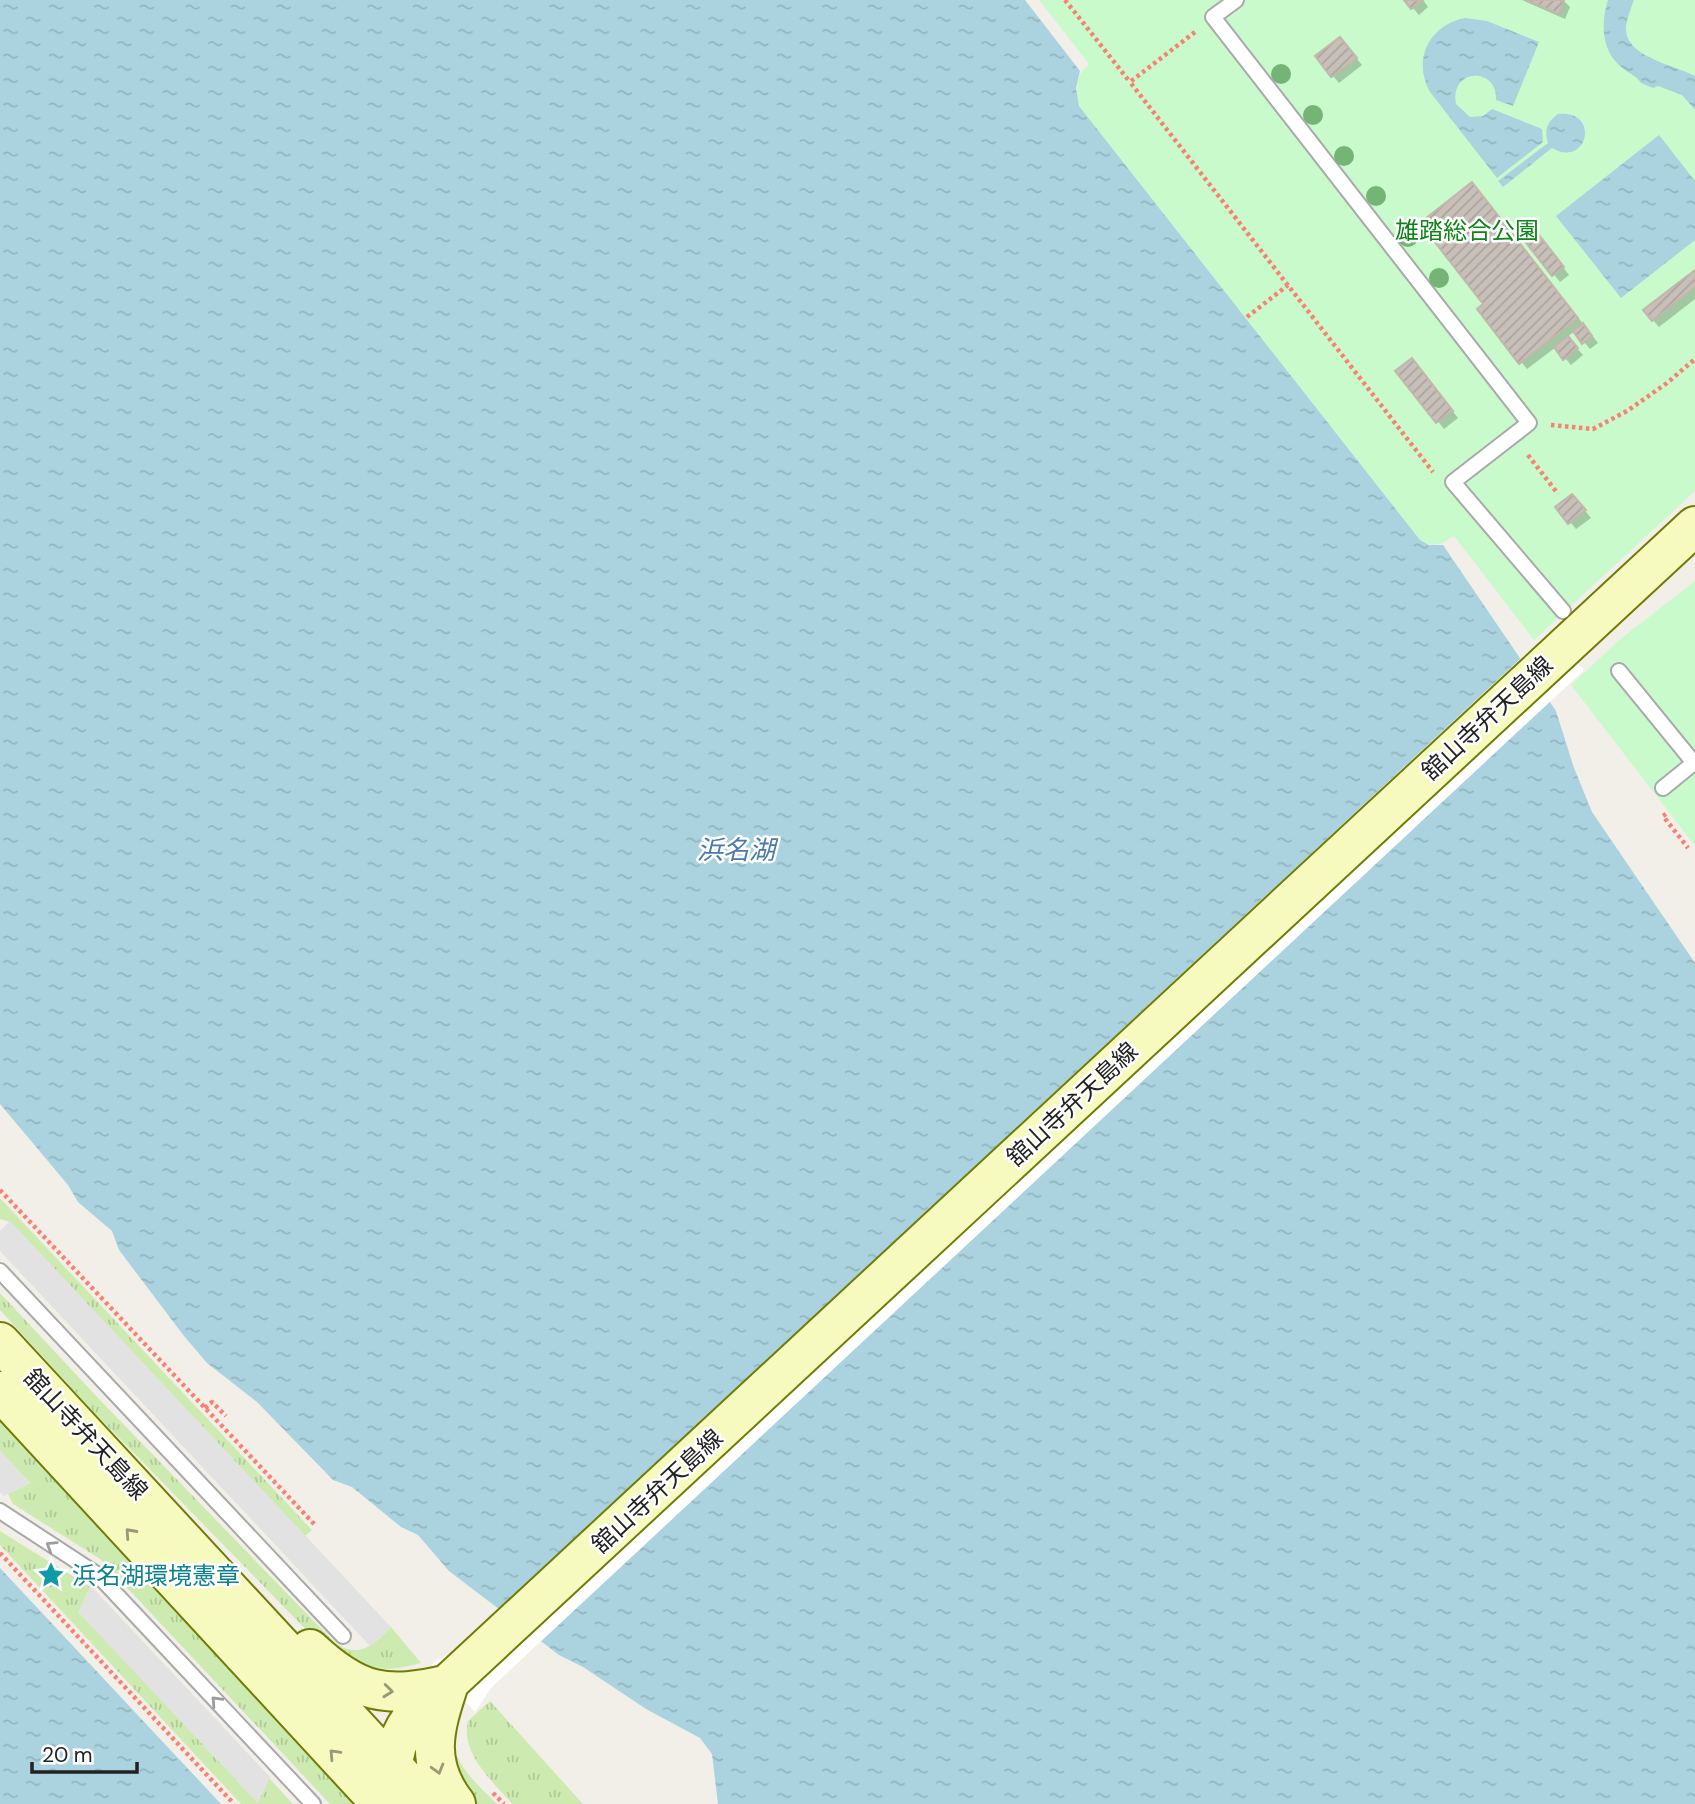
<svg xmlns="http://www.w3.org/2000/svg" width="1695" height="1804" viewBox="0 0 1695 1804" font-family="'DM Sans','Noto Sans JP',sans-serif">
<defs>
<pattern id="grass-tufts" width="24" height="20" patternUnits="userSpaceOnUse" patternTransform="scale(1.75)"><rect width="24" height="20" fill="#cdebb0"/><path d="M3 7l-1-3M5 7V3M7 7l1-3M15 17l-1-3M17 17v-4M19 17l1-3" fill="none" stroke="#b0c997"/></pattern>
<pattern id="water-ripples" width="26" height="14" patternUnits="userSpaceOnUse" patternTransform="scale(1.75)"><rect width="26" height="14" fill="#aad3df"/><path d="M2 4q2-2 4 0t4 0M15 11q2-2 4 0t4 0" fill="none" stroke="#92b5bf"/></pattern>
<pattern id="building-hatch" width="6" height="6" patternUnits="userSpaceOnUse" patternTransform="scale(1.75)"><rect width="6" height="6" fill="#c7bfb8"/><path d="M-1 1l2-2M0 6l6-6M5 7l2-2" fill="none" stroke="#aba49e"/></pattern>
</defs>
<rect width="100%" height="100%" fill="#f2efe9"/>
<!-- grass -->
<path fill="url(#grass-tufts)" d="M0 1198 312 1530 305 1536 10 1222 0 1219Z
M0 1293 100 1400 336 1644C362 1659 373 1644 391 1627L421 1663C374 1676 358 1666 318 1642L91 1409 0 1310Z
M0 1416 354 1804H330L100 1559 13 1504 8 1494 30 1483 0 1451Z
M0 1531 90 1587 79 1612 257 1802 269 1778 293 1804H241L0 1545Z
M490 1701 583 1804H512C493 1781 460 1754 468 1721Z
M452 1740C458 1769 477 1784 497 1804H472L458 1787Z"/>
<!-- park -->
<path fill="#c8facc" d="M1039 0H1695V491L1534 640 1454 536C1441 544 1434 549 1420 540L1079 106C1076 88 1075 76 1089 64Z
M1695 581V846L1571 685 1618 641Z"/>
<!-- parking -->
<path fill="#e2e2e2" d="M10 1221 391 1627 370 1646 0 1251V1231Z
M0 1451 30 1483 4 1496 0 1492Z
M91 1586 270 1777 258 1803 78 1612Z"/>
<!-- water -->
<path fill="url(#water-ripples)" d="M0 0H1025L1080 71 1076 88 1079 106 1420 540 1429 545H1443L1556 711 1574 768 1592 812 1695 963V1804H718L712 1754 700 1738 646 1709 583 1667 559 1655 449 1571 418 1535 401 1527 352 1487 333 1480 257 1402 207 1363 184 1336 119 1250 112 1231 78 1202 68 1185 0 1104Z
M1608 0H1634C1631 8 1627 18 1626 27 1624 57 1675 65 1695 76V110L1682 95 1658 86 1653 88 1641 83C1636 75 1626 72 1619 65 1601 48 1601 22 1608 0Z
M1465 18 1487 21 1539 42 1513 106 1496 100C1498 66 1449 68 1456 104L1470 117 1483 116 1492 109 1542 129 1543 142 1497 178 1430 92C1412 60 1429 25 1465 18Z
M1558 114C1601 109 1588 169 1552 148L1503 187 1498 181 1548 143C1544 130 1547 122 1558 114Z
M1659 135 1695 181V240L1621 298 1556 216Z
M0 1568 221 1804H0Z"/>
<!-- pier -->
<path fill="#fff" d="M1549 632 1584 670 492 1687 475 1712 431 1664 453 1652Z"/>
<!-- shadow -->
<path fill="#0003" d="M1406 0H1423L1428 7 1419 15Z
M1522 0H1563L1570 7 1565 19Z
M1346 46 1362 65 1339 83 1317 57Z
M1479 191 1598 343 1590 349 1575 331 1567 337 1583 355 1571 365 1556 347 1527 369 1479 309 1486 304Z
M1520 231H1535L1569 275 1560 282Z
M1695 272V299L1659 327 1653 320Z
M1418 367 1458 418 1444 429 1398 371Z
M1578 502 1591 518 1576 529 1558 507Z"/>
<!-- building -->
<path fill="url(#building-hatch)" stroke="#c4b6ab" stroke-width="2" d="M1404 0H1423L1411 9Z
M1526 0H1564L1559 14Z
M1340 37 1357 58 1331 77 1315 56Z
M1472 182 1578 318 1519 364 1477 309 1483 304 1420 223Z
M1529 222 1564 267 1552 276 1517 231Z
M1695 270V287L1652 321 1643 310Z
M1583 323 1592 336 1582 344 1573 331Z
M1568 336 1578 348 1563 360 1554 347Z
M1412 358 1453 411 1436 423 1395 371Z
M1572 494 1586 510 1568 524 1555 507Z"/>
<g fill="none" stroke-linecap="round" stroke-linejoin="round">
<defs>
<path id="lane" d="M1236 0 1213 17 1529 423 1453 482 1563 611
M1619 671 1694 763
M1663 788 1695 762
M0 1271 343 1636
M0 1511 98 1575 313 1804"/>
<path id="secondary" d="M0 1342 428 1804
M0 1391 381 1804
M310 1649C358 1694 386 1699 449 1684
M449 1684C434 1729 424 1763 456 1804
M399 1804C388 1771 392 1745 412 1717L1695 526"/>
</defs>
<!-- lane casing -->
<use href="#lane" stroke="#a9a9a9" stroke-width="18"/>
<!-- secondary casing -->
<use href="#secondary" stroke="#707d05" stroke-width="42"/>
<!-- path -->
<path stroke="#fa8072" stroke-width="4.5" stroke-dasharray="3.5 3.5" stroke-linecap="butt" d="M1065 0 1130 82
M1195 32 1130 82 1433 472
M1247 317 1288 285
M1551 425 1593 429 1627 411 1667 383 1695 359
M1528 455 1558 494
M1666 814 1663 816 1688 848
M0 1190 316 1526
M205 1408 212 1402 226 1416
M0 1553 234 1804
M493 1793 504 1804"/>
<!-- lane -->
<use href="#lane" stroke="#fff" stroke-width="14"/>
<!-- secondary -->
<use href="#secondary" stroke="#f7fabf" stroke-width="38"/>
</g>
<!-- trees -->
<g fill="#74b475">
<circle cx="1281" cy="74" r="10"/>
<circle cx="1313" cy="115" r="10"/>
<circle cx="1344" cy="156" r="10"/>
<circle cx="1376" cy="196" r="10"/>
<circle cx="1408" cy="237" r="10"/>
<circle cx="1439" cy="278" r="10"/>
</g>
<!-- one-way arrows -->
<defs><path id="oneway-chevron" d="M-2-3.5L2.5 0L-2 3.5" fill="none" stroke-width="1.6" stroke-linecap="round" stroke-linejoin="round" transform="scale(1.75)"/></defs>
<g stroke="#979978">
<use href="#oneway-chevron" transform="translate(130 1533) rotate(-132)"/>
<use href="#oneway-chevron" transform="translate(388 1691) rotate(6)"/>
<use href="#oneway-chevron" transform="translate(334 1754) rotate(-133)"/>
<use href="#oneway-chevron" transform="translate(438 1769) rotate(74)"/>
</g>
<g stroke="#9c9c9c">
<use href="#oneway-chevron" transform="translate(51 1546) rotate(-148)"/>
<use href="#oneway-chevron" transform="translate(216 1701) rotate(-133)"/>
</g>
<!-- icons -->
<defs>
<symbol id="sight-bare" viewBox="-9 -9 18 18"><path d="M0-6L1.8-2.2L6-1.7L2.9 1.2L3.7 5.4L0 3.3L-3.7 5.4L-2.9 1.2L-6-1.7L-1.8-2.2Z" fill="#0f9aa8" stroke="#fff" stroke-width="2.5" paint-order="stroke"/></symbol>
</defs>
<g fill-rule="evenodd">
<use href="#sight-bare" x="32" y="1556" width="38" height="38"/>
</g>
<g text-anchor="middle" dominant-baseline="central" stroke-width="5" stroke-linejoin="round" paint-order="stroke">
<!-- park labels -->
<g font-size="24" fill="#0c8416" stroke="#fff">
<text x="1467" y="230">雄踏総合公園</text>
</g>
<!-- street labels -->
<g font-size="24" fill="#222" stroke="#fff">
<text transform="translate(1487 718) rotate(-43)">舘山寺弁天島線</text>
<text transform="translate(1072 1104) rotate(-43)">舘山寺弁天島線</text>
<text transform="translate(86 1434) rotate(47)">舘山寺弁天島線</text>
<text transform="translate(657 1491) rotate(-43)">舘山寺弁天島線</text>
</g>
<!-- culture labels -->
<g font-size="24" fill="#0d838f" stroke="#fff" text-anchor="start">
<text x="72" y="1575">浜名湖環境憲章</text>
</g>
<!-- water labels -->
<g font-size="26" font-style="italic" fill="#4a7aab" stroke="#fff">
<text x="736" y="850">浜名湖</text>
</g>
</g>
<!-- scale -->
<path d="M32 1762v10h105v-10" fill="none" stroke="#222222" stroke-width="3.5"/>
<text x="42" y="1762" font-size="21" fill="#222222" stroke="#ffffff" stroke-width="5" paint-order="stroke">20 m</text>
</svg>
